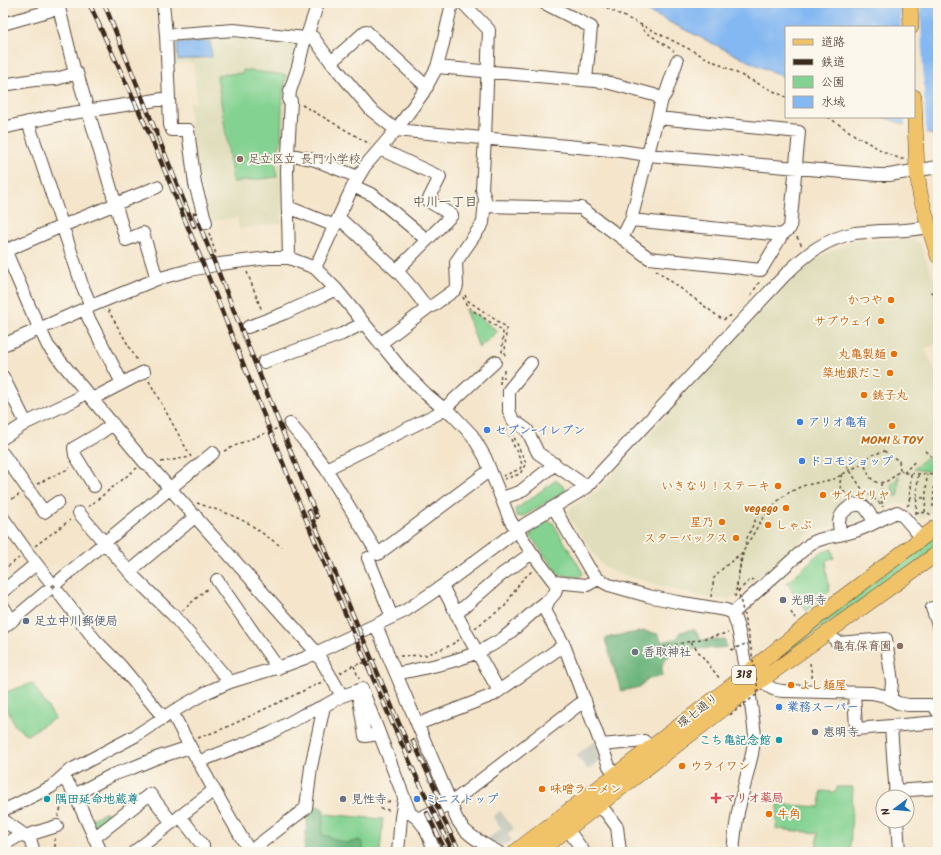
<svg xmlns="http://www.w3.org/2000/svg" width="941" height="855" viewBox="0 0 941 855" font-family="Kalam,'Klee One',sans-serif">
<rect width="100%" height="100%" fill="#fbf7ec"/>
<filter id="ink" filterUnits="userSpaceOnUse"><feTurbulence type="fractalNoise" baseFrequency=".025" numOctaves="2"/><feDisplacementMap in="SourceGraphic" scale="8" xChannelSelector="R" yChannelSelector="G"/><feConvolveMatrix kernelMatrix="1 2 1 2 8 2 1 2 1" color-interpolation-filters="sRGB"/></filter>
<filter id="wash" filterUnits="userSpaceOnUse"><feTurbulence type="fractalNoise" baseFrequency=".012" numOctaves="4" result="noise"/><feDisplacementMap in="SourceGraphic" scale="16" xChannelSelector="R" yChannelSelector="G"/><feGaussianBlur stdDeviation="0.9" result="paint"/><feColorMatrix in="noise" values="0 0 0 0 0 0 0 0 0 0 0 0 0 0 0 0 0 1.4 0 .05"/><feComposite in="paint" operator="in"/></filter>
<g filter="url(#wash)">
<rect width="100%" height="100%" fill="#f4e5cb"/>
<!-- built -->
<path fill="#dfddbb" d="M233 33 299 41 288 90 282 223 239 229 237 217 208 222 190 129 189 103 196 102 194 63 172 64 170 39Z
M859 239 877 240H913L920 244 938 291V343L925 349 938 376V507L925 518H918L915 515 906 504 898 502 854 523 816 530 811 532 744 589 729 599 707 598 615 573 604 566 599 561 568 515 570 508 583 501 599 489 743 331 801 272 815 260 827 253 844 246 851 241Z"/>
<!-- industrial -->
<path fill="#c3c6b9" d="M595 741 602 759 588 770 576 755Z
M500 811 514 829 507 834 512 840 507 844 497 846 491 843 488 839 501 828 493 817Z"/>
<!-- green -->
<path fill="#83d291" stroke="#5f7e58" d="M243 70 286 75 282 101 281 142 275 157 277 177 233 182 217 75 243 73Z
M465 309 473 314 481 318 489 325 498 331 479 348Z
M927 458 938 468V473L914 469 924 459Z
M898 476H899L898 496 896 497 891 485 897 479Z
M556 480 567 490 524 516 520 517 516 515 515 509 519 507Z
M548 521 553 523 583 573 580 577 559 575 531 537 532 532Z
M938 533V547L876 593 842 613 773 663 771 660Z
M832 549 834 558 826 560 827 568 826 569 830 591 806 611 787 583 819 553Z
M32 683 55 718 27 735 15 726 3 700V693Z
M837 787H853L850 852H816L818 833 776 829 778 804 820 807 821 791 836 792Z
M107 812 112 819 93 831 87 821Z
M323 814 383 819 380 852H311Z"/>
<!-- forest -->
<path fill="#6ab47b" stroke="#526f4c" d="M694 629 701 640H714L725 639 726 647C709 650 668 645 662 666 662 669 662 673 663 676L646 680 640 687 621 691 605 639 610 637 644 631 658 634 662 642 678 638 680 632Z
M313 804 322 808 324 810 322 835C339 838 340 847 359 840L363 843V852H304L309 805Z"/>
<!-- water -->
<path fill="#84b8f2" stroke="#607188" d="M631 3H938V137L883 117H914V27H786V78L750 62Z
M210 41 212 57 178 60 177 43Z"/>
<!-- pier -->
<path fill="#f4e5cb" d="M900 3H920L926 135 905 127V117H914V27H901Z"/>
</g>
<g filter="url(#ink)">
<g fill="none" stroke-linecap="round" stroke-linejoin="round">
<defs>
<path id="minor" d="M544 3 591 27 586 80
M3 24 59 8 74 69 77 73 126 240 143 233 157 279
M166 35 234 30 305 38
M331 62 366 31 427 87
M437 67 606 82 654 95 662 99
M3 85 34 80 56 79 77 73
M169 98 170 125 172 130H188L195 184 206 223
M28 122 82 285 91 306
M3 128 59 115 125 105 169 98 166 35 163 3
M396 130 621 151 648 155 878 175H889L938 167
M396 130 423 93 437 67 442 48 452 3
M380 149 440 177 428 201 452 215 398 269 399 273 412 288 425 305 430 306
M288 154 315 160 358 177
M353 186 373 195 427 240
M485 206 581 208 649 258 761 270 782 235 790 228 799 132 658 118
M288 207 335 226
M339 218 399 273
M631 220 782 235
M622 238 631 220 662 99 666 93 677 61
M3 245 30 308 48 346 145 463 149 465 317 653 331 677 342 696
M5 251 62 226 157 187
M289 258 287 171 291 101H289L290 91 298 67 305 38 307 36
M315 268 336 289 403 371 426 394 444 409 452 414 472 435 485 457 510 520 532 553 557 586 555 593 549 600 546 607V612L564 645 609 766 615 775
M85 309 88 317 122 383
M248 327 285 313 324 295 336 289
M380 344 430 306H432L456 289 457 285 456 262 483 223 485 199 482 189 485 138 489 30 463 3
M3 345 91 306 157 279 190 270 220 264 268 258H289L315 268 353 186 365 166 396 130 371 110 331 62 313 37 307 36 318 3
M264 362 342 334 358 326 363 323
M531 363 509 390V411L513 420 527 430 538 453 587 487
M3 377 26 423
M92 399 144 372
M290 424 308 445 326 469 378 554 490 470
M3 438 26 423 75 400 86 392
M3 454 44 512 58 502
M326 469 437 414 444 409 495 362
M94 486 75 455 74 448 100 433 113 424
M502 498 520 492 555 464
M554 508 589 568 598 579 609 585 648 596 677 602 726 610 733 613 738 628 747 673 755 735 752 754 738 812 735 832 733 852
M79 513 133 576 173 615 230 682
M3 518 27 552 49 580
M840 535C840 531 839 526 839 522 840 512 853 501 863 506 868 509 871 517 874 522
M368 558 392 617
M129 572 196 516
M217 580 278 668
M59 581 104 543 213 453
M554 582 587 585 598 579
M442 586 467 634 499 691
M3 591 36 564
M58 592 95 640 120 665 164 718
M3 606 12 621
M932 608 938 625
M733 613 810 544C823 536 838 536 852 532 868 528 882 518 897 512L903 516 922 538
M456 614 501 575 532 553
M376 625 388 655 451 803 585 700
M3 628 47 591
M835 640 838 643 886 639 892 682 891 694 889 698
M396 674C427 667 460 662 488 647 492 645 497 642 502 639 518 627 532 611 549 600
M762 679C769 688 772 690 783 691L872 693 885 696 898 703 908 705H930L934 706 938 712
M358 693 365 736 379 734
M854 693 856 729 938 722
M172 712C196 760 223 806 250 852
M418 724 493 695 564 645
M891 726 896 797
M601 745 644 741 650 748
M198 762 269 734 303 715 324 706 342 696 362 689 410 813 418 819 425 828 435 852
M63 778 69 785 74 793 101 852
M895 791 938 788
M75 796 82 791 112 775 132 768 156 758 190 747
M595 807 605 811 617 827 620 852
M3 810 13 806 51 787 69 771 135 736 172 712 207 692 230 682 289 664 305 658 405 611 442 586 524 525 587 487 785 275C806 254 825 239 855 233 863 232 872 232 880 231 896 231 912 230 929 227
M180 816 203 846 204 852
M418 819 451 803C453 810 455 818 460 824 466 835 487 846 498 852
M3 820 30 839 34 852
M897 821 899 852
M563 823 584 852
M25 836 57 826
M94 838 150 794 172 823
M3 845 22 834
M134 852 214 790
M249 852 306 808 311 767 324 706
M398 852 401 817 404 800"/>
<path id="major" d="M910 3 911 27
M914 97 917 171 920 194 929 227 938 256
M515 852 731 686 821 614 938 526
M538 852 749 689 938 553"/>
</defs>
<!-- minor casing -->
<use href="#minor" stroke="#574638" stroke-width="14"/>
<!-- major casing -->
<use href="#major" stroke="#574638" stroke-width="16"/>
<!-- path -->
<path stroke="#574638" stroke-width="1.5" stroke-dasharray="3 3" stroke-linecap="butt" d="M596 3C660 33 722 67 786 97
M641 24 643 30 674 51
M302 105 370 144
M828 117 856 136 888 154 901 159H905
M209 233 216 254
M797 237 802 246
M656 270 723 320 732 315
M247 272 262 311
M465 295 467 300 506 327 505 357
M751 295 760 281
M463 297 466 304 471 309 503 331 502 354
M935 298 936 297 931 292 937 286
M108 310 138 362
M504 379V367
M149 381 191 457
M500 384 501 372
M224 451 243 442 281 427
M884 451 899 461 900 470C894 477 882 488 873 480 868 476 866 468 864 463L869 456Z
M925 451 938 462
M161 462 191 457
M847 466 862 489 882 505 883 507
M900 470 904 473 938 475
M904 473 916 460
M842 474C839 485 838 489 849 495
M503 476 520 469 522 464 506 428
M504 479 520 474 526 463 512 433
M881 483 882 505
M37 484 70 468
M909 497 925 498
M12 499 19 495
M197 503 229 514 248 523 282 547
M907 506 909 504 911 473
M88 507 137 468
M933 507 935 475
M916 512 928 513 931 515
M925 512 927 474
M916 514 918 474
M35 546 70 520
M3 570 19 558
M933 570 938 577
M738 591 751 579 753 580
M711 597 714 578 724 567 742 553 762 519 769 510 781 498 788 493 802 486 834 479 850 470 864 463
M735 597 742 553
M182 611 209 587
M791 612 795 619
M475 628 505 606 521 581 532 571
M691 642 720 679
M651 650 728 633
M400 656 426 655 449 646 459 640
M810 663 813 682
M354 666 359 679
M340 673 352 666 377 659
M829 731 845 730
M198 738 225 728 286 699 322 682
M357 799 393 802
M380 809 391 810
M58 817 59 813 65 798
M55 838V846L57 852"/>
<!-- minor -->
<use href="#minor" stroke="#fff" stroke-width="12"/>
<!-- major -->
<use href="#major" stroke="#f0c369" stroke-width="15"/>
<defs>
<path id="rail" d="M89 3 150 135 208 276 291 483 339 599 391 720 417 778 453 852
M104 3 194 226
M195 214 317 517
M309 511 411 752
M413 741 440 799
M431 794 460 852
M427 813 446 852"/>
</defs>
<!-- rail casing -->
<use href="#rail" stroke="#3b2a1e" stroke-width="4.5"/>
<!-- rail -->
<use href="#rail" stroke="#fbf7ec" stroke-width="3" stroke-dasharray="9" stroke-linecap="butt"/>
<!-- path-bridge -->
<path stroke="#574638" stroke-width="1.5" stroke-dasharray="3 3" stroke-linecap="butt" d="M741 562 747 538 761 508
M731 650 750 642
M730 715 756 695 758 690 750 642 737 585 741 562 736 556"/>
</g>
</g>
<!-- markers -->
<g fill="#8d6e63" stroke="#fbf7ec" stroke-width="1.5">
<circle cx="240" cy="159" r="4"/>
<circle cx="900" cy="646" r="4"/>
</g>
<g fill="#e8710a" stroke="#fbf7ec" stroke-width="1.5">
<circle cx="891" cy="300" r="4"/>
<circle cx="881" cy="321" r="4"/>
<circle cx="894" cy="354" r="4"/>
<circle cx="890" cy="373" r="4"/>
<circle cx="864" cy="395" r="4"/>
<circle cx="892" cy="426" r="4"/>
<circle cx="778" cy="486" r="4"/>
<circle cx="823" cy="495" r="4"/>
<circle cx="786" cy="508" r="4"/>
<circle cx="722" cy="522" r="4"/>
<circle cx="768" cy="525" r="4"/>
<circle cx="736" cy="538" r="4"/>
<circle cx="791" cy="685" r="4"/>
<circle cx="682" cy="766" r="4"/>
<circle cx="542" cy="789" r="4"/>
<circle cx="769" cy="814" r="4"/>
</g>
<g fill="#3f7fe0" stroke="#fbf7ec" stroke-width="1.5">
<circle cx="800" cy="422" r="4"/>
<circle cx="487" cy="430" r="4"/>
<circle cx="802" cy="461" r="4"/>
<circle cx="779" cy="707" r="4"/>
<circle cx="417" cy="799" r="4"/>
</g>
<g fill="#6b7280" stroke="#fbf7ec" stroke-width="1.5">
<circle cx="783" cy="600" r="4"/>
<circle cx="635" cy="652" r="4"/>
<circle cx="815" cy="732" r="4"/>
<circle cx="343" cy="799" r="4"/>
</g>
<circle fill="#5c6f8a" stroke="#fbf7ec" stroke-width="1.5" cx="26" cy="621" r="4"/>
<g fill="#0f9aa8" stroke="#fbf7ec" stroke-width="1.5">
<circle cx="779" cy="740" r="4"/>
<circle cx="47" cy="799" r="4"/>
</g>
<path fill="#e0444e" stroke="#fbf7ec" stroke-width="1.5" d="M714 792h4v4h4v4h-4v4h-4v-4h-4v-4h4z"/>
<g text-anchor="middle" dominant-baseline="central" stroke-width="3.5" stroke-linejoin="round" paint-order="stroke">
<!-- shield labels -->
<rect fill="#fbf7ec" stroke="#75685c" stroke-width="1" x="732" y="666" width="24" height="18" rx="3"/>
<g font-size="11" font-weight="bold" fill="#3b2a1e">
<text x="744" y="675">318</text>
</g>
<!-- education labels -->
<g font-size="12" font-weight="bold" fill="#785e54" stroke="#fbf7ec" text-anchor="start">
<text x="248" y="159">足立区立 長門小学校</text>
<text x="892" y="646" text-anchor="end">亀有保育園</text>
</g>
<!-- food labels -->
<g font-size="12" font-weight="bold" fill="#c56008" stroke="#fbf7ec" text-anchor="end">
<text x="883" y="300">かつや</text>
<text x="873" y="321">サブウェイ</text>
<text x="886" y="354">丸亀製麺</text>
<text x="882" y="373">築地銀だこ</text>
<text x="872" y="395" text-anchor="start">銚子丸</text>
<text x="892" y="440" text-anchor="middle">MOMI＆TOY</text>
<text x="770" y="486">いきなり！ステーキ</text>
<text x="831" y="495" text-anchor="start">サイゼリヤ</text>
<text x="778" y="508">vegego</text>
<text x="714" y="522">星乃</text>
<text x="776" y="525" text-anchor="start">しゃぶ</text>
<text x="728" y="538">スターバックス</text>
<text x="799" y="685" text-anchor="start">よし麺屋</text>
<text x="690" y="766" text-anchor="start">ウライワン</text>
<text x="550" y="789" text-anchor="start">味噌ラーメン</text>
<text x="777" y="814" text-anchor="start">牛角</text>
</g>
<!-- shop labels -->
<g font-size="12" font-weight="bold" fill="#366cbe" stroke="#fbf7ec" text-anchor="start">
<text x="808" y="422">アリオ亀有</text>
<text x="495" y="430">セブン-イレブン</text>
<text x="810" y="461">ドコモショップ</text>
<text x="787" y="707">業務スーパー</text>
<text x="425" y="799">ミニストップ</text>
</g>
<!-- worship labels -->
<g font-size="12" font-weight="bold" fill="#5b616d" stroke="#fbf7ec" text-anchor="start">
<text x="791" y="600">光明寺</text>
<text x="643" y="652">香取神社</text>
<text x="823" y="732">恵明寺</text>
<text x="351" y="799">見性寺</text>
</g>
<!-- service labels -->
<g font-size="12" font-weight="bold" fill="#4e5e75" stroke="#fbf7ec" text-anchor="start">
<text x="34" y="621">足立中川郵便局</text>
</g>
<!-- street labels -->
<g font-size="12" fill="#3b2a1e" stroke="#fbf7ec">
<text transform="translate(698 711) rotate(-38)">環七通り</text>
</g>
<!-- culture labels -->
<g font-size="12" font-weight="bold" fill="#0d838f" stroke="#fbf7ec" text-anchor="end">
<text x="771" y="740">こち亀記念館</text>
<text x="55" y="799" text-anchor="start">隅田延命地蔵尊</text>
</g>
<!-- health labels -->
<g font-size="12" font-weight="bold" fill="#be3a42" stroke="#fbf7ec" text-anchor="start">
<text x="724" y="798">マリオ薬局</text>
</g>
<!-- neighbourhood labels -->
<g font-size="13" fill="#3b2a1e" stroke="#fbf7ec">
<text x="445" y="202">中川一丁目</text>
</g>
</g>
<!-- margin -->
<rect width="941" height="855" fill="none" stroke="#fbf7ec" stroke-width="16"/>
<!-- legend -->
<rect x="785" y="26" width="130" height="92" fill="#fbf7ec" stroke="#aea59a"/>
<rect x="793" y="39" width="20" height="6" fill="#f0c369" stroke="#aea59a"/>
<text x="821" y="46" font-size="12" fill="#3b2a1e">道路</text>
<rect x="793" y="59" width="20" height="6" fill="#3b2a1e" stroke="#aea59a"/>
<text x="821" y="66" font-size="12" fill="#3b2a1e">鉄道</text>
<rect x="793" y="76" width="20" height="12" fill="#83d291" stroke="#aea59a"/>
<text x="821" y="86" font-size="12" fill="#3b2a1e">公園</text>
<rect x="793" y="96" width="20" height="12" fill="#84b8f2" stroke="#aea59a"/>
<text x="821" y="106" font-size="12" fill="#3b2a1e">水域</text>
<!-- north arrow -->
<g transform="translate(895 809) rotate(254)"><circle r="19" fill="#fbf7ec" stroke="#aea59a"/>
<path d="M0-3L7 15L0 10L-7 15Z" fill="#1f6fb2"/>
<text y="-6" font-size="11" font-weight="bold" text-anchor="middle" fill="#3b2a1e">N</text>
</g>
</svg>
